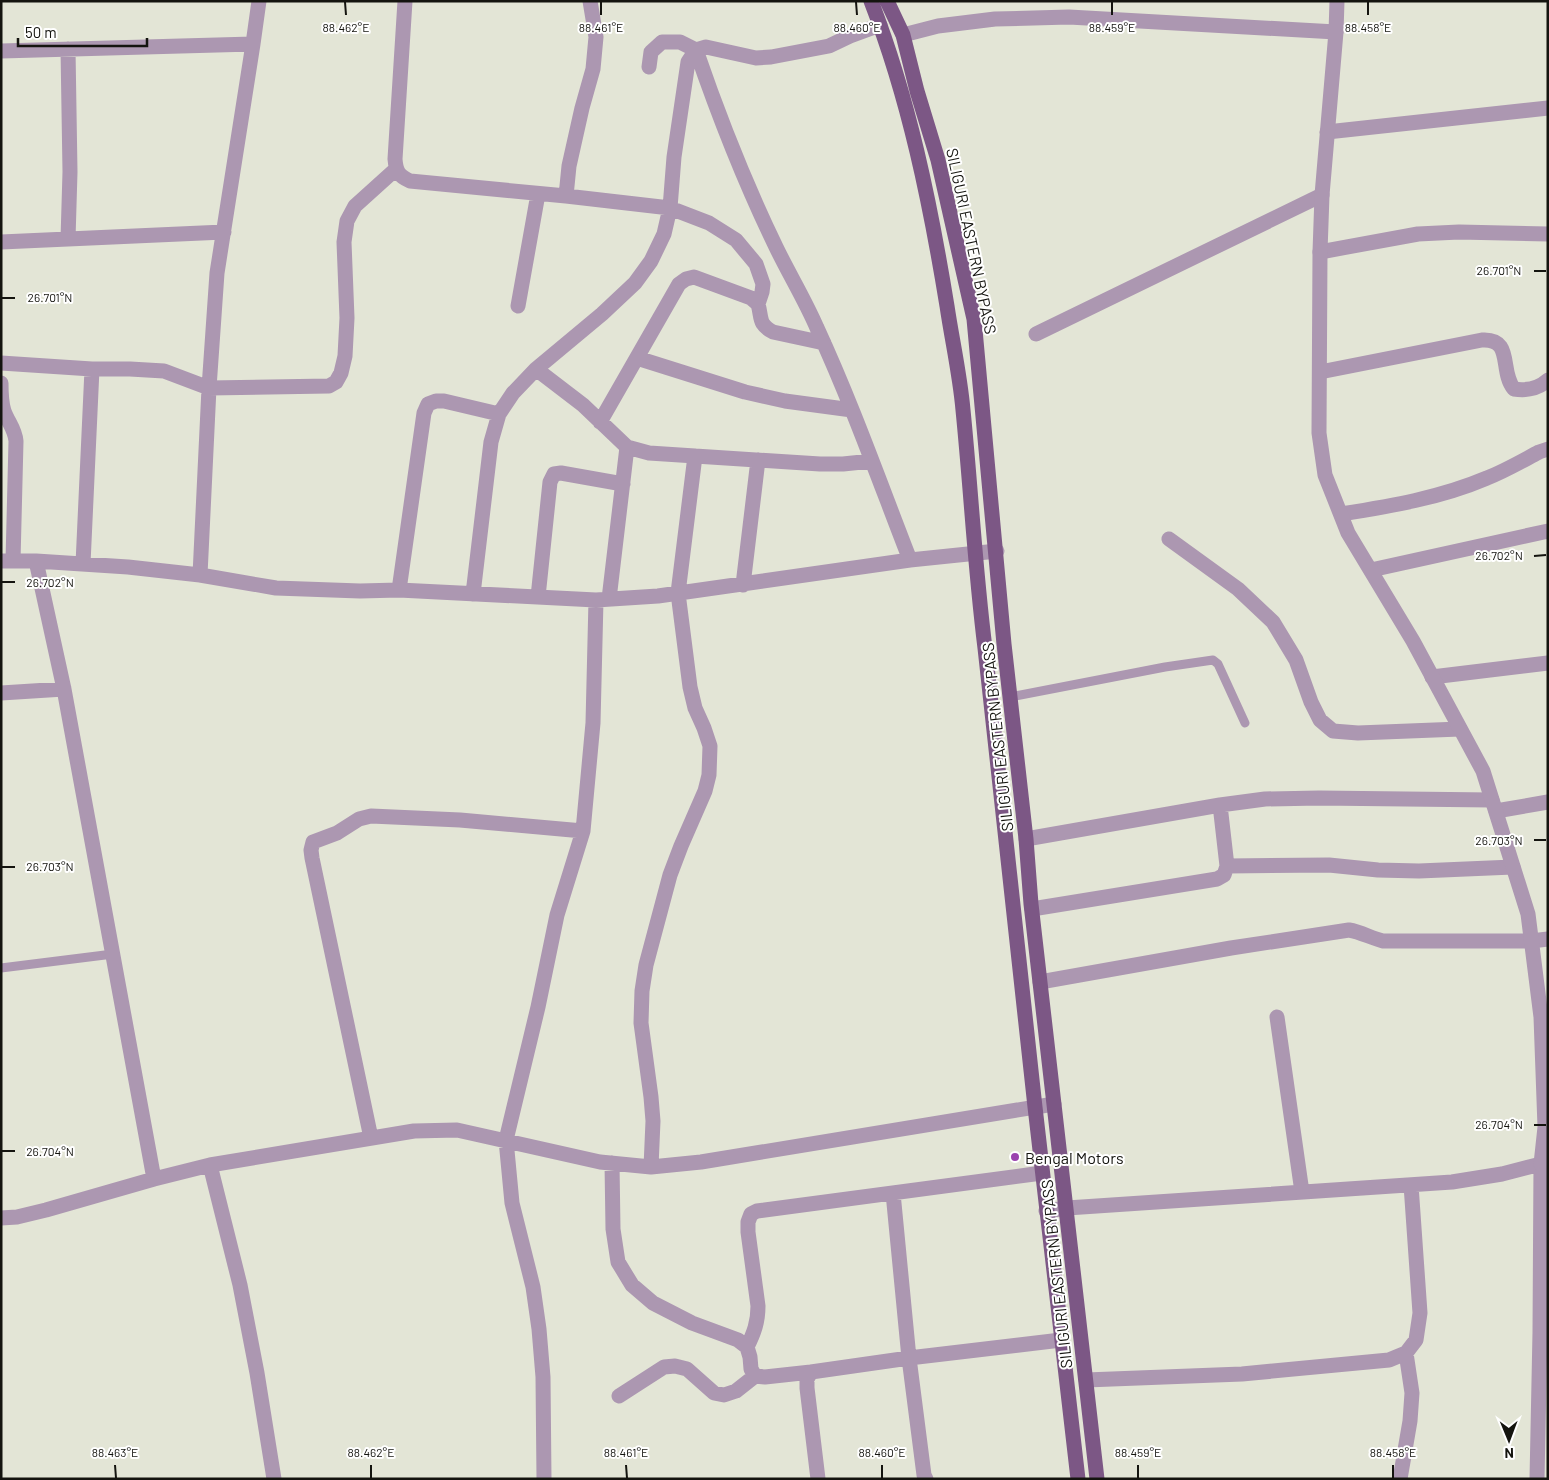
<svg xmlns="http://www.w3.org/2000/svg" width="1549" height="1480" viewBox="0 0 1549 1480" font-family="Barlow,sans-serif">
<rect width="100%" height="100%" fill="#e3e5d6"/>
<g fill="none" stroke-linecap="round" stroke-linejoin="round">
<!-- service -->
<path stroke="#ac97b1" stroke-width="9" d="M1010 697 1165 667 1213 660 1218 664 1245 723
M1 968 113 954"/>
<!-- minor -->
<path stroke="#ac97b1" stroke-width="15" d="M405 1 395 159C396 172 399 176 410 181L566 196 670 208 709 223 736 240 756 264 763 284 762 292 758 304
M903 35 938 26 995 19 1069 17 1336 32
M1 51 253 44
M649 67 651 52 662 42H680L696 50C719 117 745 183 776 247 789 274 805 300 817 328 852 404 880 483 910 560
M1327 132 1548 108
M566 196 569 166 582 108 593 69 596 37 590 1
M68 239 70 172 68 49
M1 242 224 232
M1320 252 1418 234 1459 232 1548 234
M518 306 538 194
M1036 334 1322 195
M637 358 745 392 785 401 852 410
M1 363 92 369H130L164 371 209 388 329 386 336 382 341 373 345 356 347 318 344 242 347 221 355 206 396 169
M536 369 583 405 627 447 649 453 820 464H843L872 461
M1320 372 1482 340C1514 338 1499 371 1514 389 1527 391 1538 389 1548 380
M1 383C1 392 1 402 4 411 8 422 15 429 16 441L13 561
M600 422 679 284 686 279 694 277 751 298 758 304C762 318 758 324 773 332L824 343
M1341 514C1391 506 1440 498 1487 478 1505 471 1522 461 1539 452L1548 449
M1169 539 1238 589 1273 622 1296 660 1311 702 1320 720 1333 731 1358 733 1460 729
M1 561H36L128 567 200 575 276 588 360 591 399 590 596 600 658 596 910 560 997 551
M36 561 64 689 154 1179
M83 564 92 369
M1371 570 1548 531
M200 575 209 388 217 273 253 44 259 1
M743 585 758 460
M399 590 424 413 428 404 436 401H444L499 414
M473 594 491 442 499 414 513 393 536 369 602 314 635 283 651 261 664 234 670 208 674 157 688 62 696 50 706 47 756 58 771 57 829 46 850 36 880 25
M538 597 550 482 554 474 561 473 623 484
M609 599 627 447
M1432 677 1548 663
M1 693 64 689
M1496 811 1548 802
M1026 839 1220 805 1265 799 1319 798 1492 800
M1227 866 1329 865 1378 870 1419 871 1513 867
M1032 909 1217 879 1224 875 1227 866 1220 805
M1040 982 1231 948 1349 930C1361 932 1371 938 1383 941H1531L1548 939
M1277 1017 1302 1192
M371 1138 312 858 311 850 313 842 337 833 359 819 371 816 460 820 583 831
M612 1163 613 1229 618 1262 632 1285 653 1303 692 1323 738 1340 747 1347 750 1357 751 1369 755 1376 765 1377 811 1372
M210 1165 240 1285 257 1373 274 1479
M651 1167 653 1121 651 1097 641 1023 642 991 646 965 670 875 681 846 705 791 709 775 710 746 704 728 695 708 690 687 678 593 695 456
M893 1193 909 1358 924 1475 926 1479
M1046 1211 1067 1208 1452 1182 1502 1174 1541 1164 1540 1332 1537 1479
M1 1218 17 1217 46 1210 154 1179 210 1165 414 1131 457 1130 600 1162 651 1167 701 1162 1054 1104
M747 1347C754 1333 758 1322 758 1306L748 1232V1222L751 1214 757 1211 1042 1173
M1086 1380 1242 1374 1389 1360 1406 1353 1416 1340 1420 1313 1411 1185
M619 1396 664 1367 675 1366 687 1369 714 1393 724 1395 736 1391 755 1376
M544 1479 543 1377 539 1329 533 1287 512 1203 506 1140 538 1007 557 915 583 831 593 723 596 600
M818 1479 807 1388V1379L811 1372 909 1358 1061 1340
M1400 1479 1410 1421 1412 1393 1406 1353"/>
<!-- tertiary -->
<path stroke="#ac97b1" stroke-width="15" d="M1337 1 1336 32 1322 195 1320 252 1319 433 1325 475 1348 533 1413 641 1483 771 1528 914 1541 1017 1545 1127 1541 1164H1548"/>
<!-- primary -->
<path stroke="#7c5785" stroke-width="15" d="M871 1C909 99 930 202 947 306 952 340 960 375 963 410 971 490 975 569 985 648L1035 1107 1078 1479
M887 1 903 35 917 91 938 160 974 319 1004 644 1026 839 1031 904 1097 1479"/>
</g>
<!-- ticks -->
<path fill="none" stroke="#14140f" stroke-width="2" d="M345 2 346 15M601 2V15M856 2 857 15M1112 2V15M1368 2V15M1534 271H1546M2 298H15M1534 556 1546 555M2 582H15M1534 840H1546M2 867H15M1534 1125H1546M2 1151H15M115 1465 116 1478M371 1465V1478M626 1465 627 1478M882 1465V1478M1138 1465V1478M1393 1465V1478"/>
<!-- markers -->
<circle fill="#9a42ae" stroke="#fff" stroke-width="2" cx="1015" cy="1157" r="5"/>
<g text-anchor="middle" dominant-baseline="central" stroke-width="4" stroke-linejoin="round" paint-order="stroke">
<!-- street labels -->
<g font-size="16" fill="#14140f" stroke="#fff">
<text transform="translate(972 241) rotate(78)">SILIGURI EASTERN BYPASS</text>
<text transform="translate(997 737) rotate(-96)">SILIGURI EASTERN BYPASS</text>
<text transform="translate(1056 1274) rotate(-96)">SILIGURI EASTERN BYPASS</text>
</g>
<!-- poi labels -->
<g font-size="16" fill="#14140f" stroke="#fff" text-anchor="start">
<text x="1025" y="1157">Bengal Motors</text>
</g>
</g>
<g font-size="12" text-anchor="middle" fill="#14140f" stroke="#fff" stroke-width="4" stroke-linejoin="round" paint-order="stroke">
<text x="346" y="32">88.462°E</text>
<text x="601" y="32">88.461°E</text>
<text x="857" y="32">88.460°E</text>
<text x="1112" y="32">88.459°E</text>
<text x="1368" y="32">88.458°E</text>
<text x="1499" y="275">26.701°N</text>
<text x="50" y="302">26.701°N</text>
<text x="1499" y="560">26.702°N</text>
<text x="50" y="587">26.702°N</text>
<text x="1499" y="845">26.703°N</text>
<text x="50" y="871">26.703°N</text>
<text x="1499" y="1129">26.704°N</text>
<text x="50" y="1156">26.704°N</text>
<text x="115" y="1457">88.463°E</text>
<text x="371" y="1457">88.462°E</text>
<text x="626" y="1457">88.461°E</text>
<text x="882" y="1457">88.460°E</text>
<text x="1138" y="1457">88.459°E</text>
<text x="1393" y="1457">88.458°E</text>
</g>
<!-- border -->
<rect width="1549" height="1480" fill="none" stroke="#14140f" stroke-width="5"/>
<!-- north arrow -->
<g transform="translate(1509 1440) rotate(179)" stroke="#ffffff" stroke-width="4" paint-order="stroke">
<path d="M0-4L9 19L0 12L-9 19Z" fill="#14140f"/>
<text y="-8" font-size="14" font-weight="bold" text-anchor="middle" fill="#14140f">N</text>
</g>
<!-- scale -->
<path d="M18 38v8h129v-8" fill="none" stroke="#14140f" stroke-width="2.5"/>
<text x="25" y="38" font-size="15" fill="#14140f" stroke="#ffffff" stroke-width="4" paint-order="stroke">50 m</text>
</svg>
